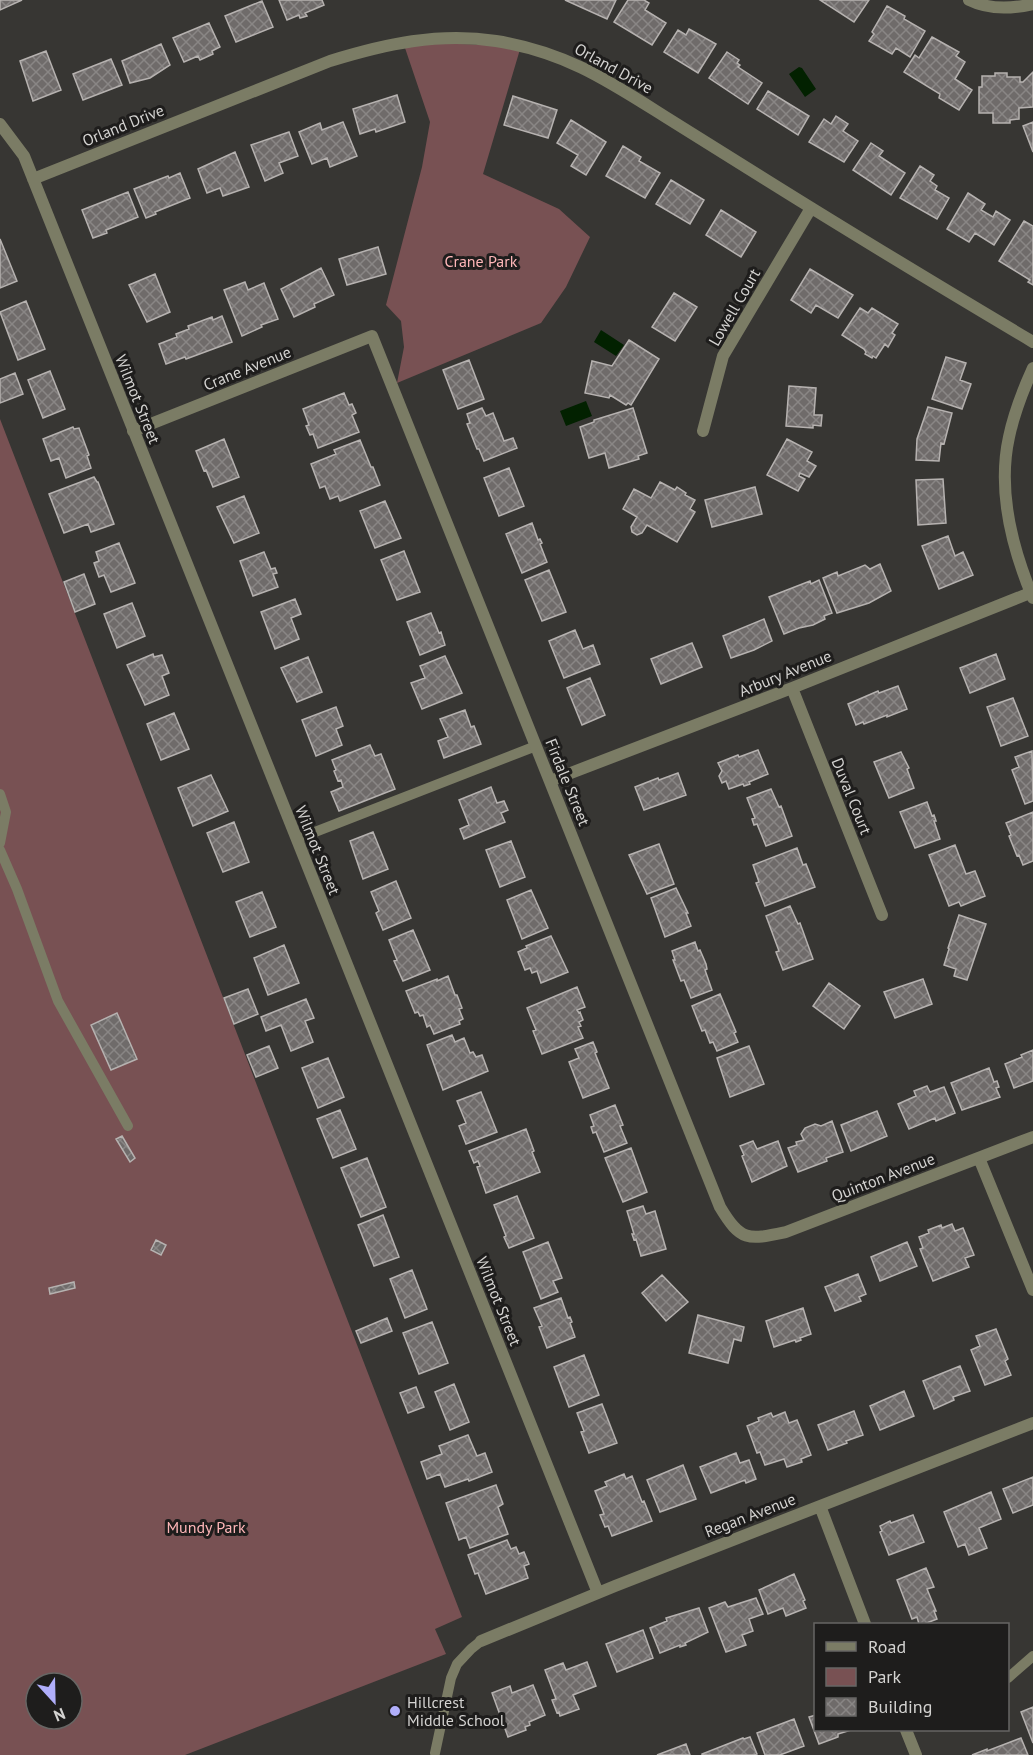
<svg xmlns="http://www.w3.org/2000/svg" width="1033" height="1755" viewBox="0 0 1033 1755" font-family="'PT Sans',sans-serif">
<defs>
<pattern id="building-cross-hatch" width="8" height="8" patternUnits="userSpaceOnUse" patternTransform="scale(1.5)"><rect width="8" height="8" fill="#6f6b6a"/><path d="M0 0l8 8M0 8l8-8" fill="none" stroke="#898685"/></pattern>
</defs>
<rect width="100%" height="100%" fill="#373633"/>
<!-- park -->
<path fill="#785153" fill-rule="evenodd" d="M403 42 521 46 483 174 559 209 590 237 566 287 541 323 397 383 404 347 401 321 386 305 422 167 430 122Z
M0 419 462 1617 435 1629 446 1654 185 1755H0ZM36 1683H72V1719H36Z"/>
<!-- water -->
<path fill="#022100" d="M799 67 802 68 816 89 805 97 789 74Z
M601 330 624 345 616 356 594 342Z
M586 401 592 416 566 426 560 411Z"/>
<!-- building -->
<path fill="url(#building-cross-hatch)" stroke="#b6b2b0" stroke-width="1.5" d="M0 0H22L0 10Z
M279 0H322L324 5 305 13 307 16 300 18 299 15 287 20Z
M565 0H616L607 19Z
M628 0H644L649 3 645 10 666 23 652 45 614 22Z
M820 0H869L854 22Z
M262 1 273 27 236 42 225 16Z
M887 6 905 16 904 19 925 31 910 57 896 48 892 54 869 41 874 34 872 32Z
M209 23 220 47 212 51 213 54 200 60 198 56 184 62 173 38Z
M689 29 716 44 698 73 664 52 678 30 686 35Z
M932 37 959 52 956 56 965 62 955 79 972 90 959 110 939 98 940 94 904 72 915 55 919 58Z
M161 44 170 65 150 78 130 83 122 61Z
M46 51 61 90 33 101 20 61Z
M727 52 739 60 737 63 740 65 738 67 762 83 748 104 709 78Z
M111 59 122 85 83 100 73 74Z
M1033 72V107L1019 108V119L1010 120V123H993V113H979V87H982V76H995V73H1007V77H1020V82H1023Z
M768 91 809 116 798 135 757 109Z
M397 95 405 122 376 132 375 129 360 134 353 109Z
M513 96 557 110 548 138 504 125Z
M836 116 848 124 843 131 858 141 844 162 809 142 824 119 831 124Z
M571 120 606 142 586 175 571 166 578 155 557 143Z
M343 122 357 156 330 167 327 158 312 164 299 132 320 123 322 130Z
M1033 122V152L1023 126Z
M289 132 298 156 279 163 283 173 265 181 251 145Z
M871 143 883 151 879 156 905 173 891 195 853 170Z
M623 146 641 157 639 161 660 173 645 198 606 176Z
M235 152 249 187 223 196 220 188 207 193 198 169Z
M920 166 934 175 930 181 937 186 935 190 949 198 937 219 900 198Z
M180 173 190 198 155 212 156 214 146 218 134 189 168 176 169 178Z
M671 180 704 200 690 224 656 204Z
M128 192 138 217 106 230 107 233 93 238 82 210Z
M968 193 985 204 981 210 993 217 996 211 1010 220 994 245 975 233 969 242 947 229Z
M721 210 756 232 741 257 706 235Z
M1024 221 1033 226V285L1028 282 1030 280 999 261Z
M0 239 17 281 0 288Z
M378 247 386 274 347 285 339 259Z
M321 268 334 295 314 304 315 307 294 317 281 289Z
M810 269 853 295 838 318 816 305 811 313 791 300Z
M155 274 170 312 147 322 129 285Z
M245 282 248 290 264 283 278 319 261 325 262 327 242 336 224 290Z
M674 293 697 307 675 341 652 327Z
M26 301 45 349 18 360 0 312Z
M860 308 868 313 872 308 898 324 892 333 895 335 888 347 885 344 876 358 873 356 872 358 865 354 866 352 864 349 842 335Z
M222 316 232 342 186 359 185 357 166 364 159 344 177 337 176 334 189 329 188 326 212 317 213 320Z
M629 340 659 359 631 405 628 403 626 405 610 395 609 398 585 393 592 361 612 366Z
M946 357 966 363 960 380 971 384 962 409 932 399Z
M469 360 484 399 458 409 443 370Z
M50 371 65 409 43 418 28 380Z
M15 373 23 394 0 403V379Z
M789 386 816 388 814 415H822L821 426 813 425V428L786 426Z
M344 393 349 405 352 404 356 413 352 415 359 432 318 448 313 434 310 435 306 426 309 425 303 409Z
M928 407 952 413 944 444 941 443 939 461 916 460 917 439Z
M482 408 486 416 493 413 504 441 513 438 517 448 484 461 479 449H477L467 424 470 423 467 414Z
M633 408 647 453 638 456 639 459 609 468 605 453 589 458 580 427 594 422V420Z
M73 427 74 429 79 428 89 455 87 456 91 468 66 478 59 458 51 461 43 439Z
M224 439 239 477 213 487 206 470 204 471 196 451Z
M787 439 812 452 807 461 816 466 809 477 800 473 799 476 805 479 798 491 767 475Z
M360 440 371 467H373L380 485 340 501 338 496 330 499 325 486 320 488 311 464 336 454 334 450Z
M509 468 524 506 499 516 484 478Z
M94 477 97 482H98L114 524 91 532 88 524 64 533 49 494Z
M943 479 946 523 918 525 916 480Z
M660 482 675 490 677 487 686 493 685 495 695 500 690 509 695 512 677 542 647 525 642 533 637 535 632 532 631 527 637 517 623 509 634 489 651 498Z
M755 487 762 514 712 527 705 500Z
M244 496 259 533 234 543 217 507Z
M385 501 401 538 375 548 360 511Z
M532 523 538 540 540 539 542 543 540 544 547 562 522 573 506 534Z
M948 536 955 556 963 552 973 575 939 589 922 546Z
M119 543 135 583 111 592 104 575 99 577 94 563 99 561 96 552Z
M404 551 420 592 397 600 381 560Z
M264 552 271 569 275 568 277 573 273 574 278 587 253 596 240 561Z
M880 564 891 591 869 603 837 613 823 578 837 572 838 576 865 565 870 569Z
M549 570 566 612 542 621 525 580Z
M84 574 95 604 75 612 64 582Z
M819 580 832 613 824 616 825 619 813 625 799 628 784 634 769 597 810 581 811 584Z
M295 599 301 614 291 618 299 639 275 649 261 612Z
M132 603 145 636 117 648 104 614Z
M431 613 439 633 441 632 445 645 420 655 407 622Z
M764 619 772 641 754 650 731 658 723 636Z
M575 630 583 649 593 645 600 664 564 678 549 641Z
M692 643 702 667 661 684 651 659Z
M153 654 154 657 162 655 169 673 162 676 169 695 145 705 127 665Z
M996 654 1005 679 970 693 960 668Z
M445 656 462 693 422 709 411 683 425 678 420 666Z
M308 657 322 692 297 702 281 668Z
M590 678 605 715 582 725 567 688Z
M898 686 907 709 887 717V715L864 724 863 722 856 725 848 704 878 691 879 693Z
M1013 698 1028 736 1001 746 987 707Z
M336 707 343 726 336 729 342 745 316 756 302 720Z
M465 710 471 727 474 726 481 744 444 758 438 741 448 737 440 719Z
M174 713 189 749 161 760 147 724Z
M370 745 375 756 381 754 395 789 339 811 331 792 343 787 341 780 338 781 334 771 336 770 332 760Z
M758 750 768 774 749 782 750 784 744 786 743 784 729 789 726 781 722 783 719 776 722 771 718 763 738 755 739 757Z
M1032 751 1033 801 1025 804 1012 770 1019 767 1015 757Z
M901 752 909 768 907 769 914 788 889 798 874 762Z
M678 773 686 795 644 810 635 787 658 778 659 780Z
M211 775 228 811 193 826 178 788Z
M491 787 497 803 504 801 508 810 501 813 505 822 464 839 460 829 469 825 459 800Z
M771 789 779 807 781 806 792 836 766 846 757 824 754 825 752 819 755 818 747 798Z
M927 802 932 816 934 815 936 821H934L940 839 915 848 900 812Z
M1033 812V861L1023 865 1019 855 1017 856 1009 836 1011 835 1006 823Z
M234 822 249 862 223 872 207 833Z
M373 832 388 869 363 879 350 841Z
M511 841 525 877 500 887 486 850Z
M659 844 674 884 647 894 629 855Z
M955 845 966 874 975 871 985 896 961 906 959 902 949 906 929 855Z
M797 848 803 865 806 864 815 887 765 906 756 883 759 882 753 865Z
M396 881 411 918 383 930 376 913 379 911 371 892Z
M676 888 688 913H686L691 926 665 937 651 898Z
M531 890 548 928 522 939 507 900Z
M262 892 276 927 250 937 236 902Z
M790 906 798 924 800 923 813 959 783 970 776 952 779 951 766 916Z
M959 915 986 924 967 980 954 976 956 969 944 965 949 949 948 948Z
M413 930 430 970 403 981 394 961 397 960 389 940Z
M551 936 568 972 541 983 537 971 532 973 530 968 525 970 518 952 527 948 526 946Z
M695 942 698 951 700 950 706 964 707 969 705 970 712 990 691 998 684 980 681 981 673 960H675L672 951Z
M284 945 299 983 268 995 254 958Z
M448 976 455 995H457L462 1008 459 1009 463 1019 459 1021 460 1024 434 1034 430 1025 427 1027 423 1015 420 1016 418 1012 415 1013 406 991 437 979V981Z
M923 979 932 1004 895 1018 884 992Z
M829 983 860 1006 844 1029 813 1006Z
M577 987 585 1007 577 1010 579 1013 580 1012 583 1020 579 1022 581 1026 578 1027 583 1038 542 1054 533 1031 536 1030 527 1008Z
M248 989 258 1014 234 1024 224 998Z
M720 994 736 1032 734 1033 738 1042 717 1051 713 1042 710 1043 705 1030 702 1031 692 1006Z
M306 999 314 1018 305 1021 313 1042 291 1051 281 1025 266 1031 261 1017Z
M117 1013 137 1059 111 1070 91 1025Z
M452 1035 455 1042 464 1038 470 1053 473 1052 476 1057 482 1055 488 1071 443 1090 427 1045Z
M593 1042 597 1052 595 1053 609 1088 583 1098 569 1062 579 1058 575 1049Z
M269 1046 278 1068 256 1077 247 1055Z
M749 1046 764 1084 730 1097 717 1058Z
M1033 1050V1081L1014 1088 1005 1064 1022 1057 1021 1055Z
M328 1058 344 1097 318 1108 302 1068Z
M989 1068 994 1082 997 1081 999 1087 996 1088 1000 1097 962 1110 951 1083Z
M927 1086 930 1092 944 1087 955 1113 936 1121 935 1118 909 1129 898 1104 916 1096 914 1091Z
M481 1092 497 1132 466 1144 459 1126 466 1123 457 1101Z
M615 1105 623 1125 620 1126 627 1143 604 1152 596 1132 593 1133 591 1127 594 1126 590 1115Z
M340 1110 356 1149 333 1158 317 1119Z
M877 1111 887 1136 851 1151 841 1125Z
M832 1121 843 1152 826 1158 827 1161 798 1172 788 1148 797 1145 796 1142 804 1140 801 1134 805 1128 815 1124 821 1126Z
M526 1129 534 1151 532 1152 540 1172 486 1193 477 1167 480 1166 478 1161 474 1163 469 1151Z
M122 1136 135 1158 130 1162 116 1139Z
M753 1141 757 1149 778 1141 787 1166 752 1182 742 1156 744 1155 740 1146Z
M631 1148 647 1192 623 1202 605 1158Z
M367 1158 386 1207 361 1217 341 1168Z
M517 1196 534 1238 509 1248 504 1237 506 1236 494 1205Z
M643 1206 646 1214 655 1211 666 1249 641 1256 636 1239 634 1240 632 1234H634L627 1211Z
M383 1215 399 1257 374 1266 358 1225Z
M952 1224 955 1231 963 1228 974 1255 965 1258 969 1267 933 1281 920 1249 923 1248 919 1237 929 1233 928 1230 941 1225 942 1228Z
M156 1240 166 1245 161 1255 151 1250Z
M548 1242 562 1278 553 1281 558 1292 541 1299 523 1252Z
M907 1242 917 1266 880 1281 871 1257Z
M412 1270 427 1309 405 1318 390 1279Z
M858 1274 866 1294 859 1297 861 1301 835 1311 825 1287Z
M662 1275 688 1302 666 1321 642 1293Z
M74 1282 75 1288 50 1294 49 1288Z
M561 1298 568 1318 570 1317 572 1322 570 1323 575 1337 547 1348 539 1327 542 1326 534 1308Z
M803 1308 811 1334 800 1338 801 1340 796 1342 795 1340 774 1347 766 1321Z
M698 1315 744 1327 741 1341 734 1339 728 1363 689 1353Z
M387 1318 392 1331 361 1343 356 1331Z
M432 1322 448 1363 419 1374 403 1333Z
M996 1329 1008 1359 1005 1361 1011 1375 985 1385 971 1350 980 1346 976 1336Z
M584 1355 599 1395 569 1407 554 1367Z
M960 1366 970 1391 953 1397 954 1400 934 1409 923 1381Z
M454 1384 469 1422 450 1430 435 1392Z
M416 1387 424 1407 408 1413 400 1393Z
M904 1391 914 1416 880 1430 870 1406Z
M602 1404 617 1443 589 1453 581 1432 584 1431 577 1413Z
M854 1411 863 1435 846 1441 847 1443 828 1450 818 1425Z
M785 1412 789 1423 797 1420 811 1455 801 1459 802 1462 787 1467 784 1459 765 1465 760 1452 757 1453 747 1426 759 1421 758 1418 771 1413 773 1417Z
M468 1435 477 1456 485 1453 492 1472 469 1481 468 1479 445 1487 440 1474 427 1479 421 1462 442 1454 439 1446Z
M736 1453 740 1463 749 1460 756 1479 746 1483 745 1480 711 1493 700 1467Z
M683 1465 696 1499 660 1512 647 1480Z
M624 1474 626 1479 632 1476 642 1502 644 1501 652 1521 612 1536 608 1526 605 1527 600 1515 604 1514 595 1491 607 1486 605 1482Z
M1033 1477V1505L1013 1513 1003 1489Z
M496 1485 503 1504 498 1507 508 1534 470 1548 466 1537 459 1540 446 1503Z
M991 1492 1001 1519 979 1528 987 1548 969 1555 965 1544 958 1547 944 1512Z
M913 1515 924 1542 889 1555 880 1532 882 1531 880 1526 890 1521 891 1523Z
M507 1540 511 1549 516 1547 519 1554 524 1552 529 1564 524 1566 528 1578 486 1594 478 1573 475 1574 468 1555Z
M926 1568 934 1587 927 1589 936 1611H934L937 1619 924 1624H919L917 1617 912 1619 897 1580Z
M794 1574 805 1600 803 1601 806 1608 786 1616 783 1608 768 1614 759 1590Z
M756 1598 763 1614 749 1619 753 1631 742 1635 746 1645 726 1652 709 1608 725 1602 728 1607Z
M699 1608 708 1632 685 1643 686 1645 680 1647V1645L660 1653 650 1628 667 1621 666 1618Z
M643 1630 653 1658 617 1672 606 1644Z
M587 1662 596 1686 573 1695 579 1709 560 1716 559 1712 557 1713 552 1700 556 1699 545 1670 563 1663 566 1670Z
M533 1685 545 1715 529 1722 530 1725 525 1727 526 1730 508 1737 492 1693 510 1686 512 1693Z
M1033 1707V1743L1021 1712Z
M816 1715V1730H851L838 1734V1737L819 1744 809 1717Z
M794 1719 804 1746 780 1755H765L757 1733Z
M750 1737 757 1754 754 1755H702V1754L743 1738 744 1739Z
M1021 1738 1028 1755H972L987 1749V1751Z
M686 1744 690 1755H657Z"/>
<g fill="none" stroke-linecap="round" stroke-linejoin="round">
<!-- service -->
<path stroke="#7b7c65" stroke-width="10" d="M0 794 6 812 0 843
M297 839 536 746
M0 850 17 889 58 1001 128 1126
M1008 1678 1033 1656
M435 1753 451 1678 457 1664 471 1649 481 1641"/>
<!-- minor -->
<path stroke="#7b7c65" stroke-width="12" d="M969 0C989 10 1011 9 1033 4
M0 124 24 156 598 1593
M33 179 330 61C385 44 439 32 496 41 565 52 607 80 664 116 699 138 734 160 768 181 856 236 944 289 1033 342
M133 431 372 336 720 1207C741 1242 748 1240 786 1232L1033 1137
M703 431 723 356 811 208
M1033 598C1012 548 997 491 1009 437 1014 413 1023 390 1033 368
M792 688 882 915
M550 781 792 688 1030 593
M979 1158 1033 1290
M820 1506 865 1624
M481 1641 615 1586 1033 1423
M906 1730 916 1755"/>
</g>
<!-- markers -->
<circle fill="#b0aefa" stroke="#1e1d1c" stroke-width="2" cx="395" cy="1711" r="6"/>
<g text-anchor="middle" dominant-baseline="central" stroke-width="6" stroke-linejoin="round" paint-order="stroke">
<!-- street labels -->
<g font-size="16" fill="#d4d3d1" stroke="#1e1d1c">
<text transform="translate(614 68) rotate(29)">Orland Drive</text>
<text transform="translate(123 125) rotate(-22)">Orland Drive</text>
<text transform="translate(734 307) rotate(-60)">Lowell Court</text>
<text transform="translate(247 368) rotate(-22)">Crane Avenue</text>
<text transform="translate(138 399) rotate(68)">Wilmot Street</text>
<text transform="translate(785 673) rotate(-22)">Arbury Avenue</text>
<text transform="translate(568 782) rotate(68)">Firdale Street</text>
<text transform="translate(852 796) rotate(68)">Duval Court</text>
<text transform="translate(318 850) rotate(68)">Wilmot Street</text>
<text transform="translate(883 1177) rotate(-21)">Quinton Avenue</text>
<text transform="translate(499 1301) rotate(68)">Wilmot Street</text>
<text transform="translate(750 1515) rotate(-21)">Regan Avenue</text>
</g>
<!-- park labels -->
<g font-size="16" fill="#feb6b8" stroke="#1e1d1c">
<text x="481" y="261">Crane Park</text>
<text x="206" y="1527">Mundy Park</text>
</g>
<!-- poi labels -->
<g font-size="16" fill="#d4d3d1" stroke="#1e1d1c" text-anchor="start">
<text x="407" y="1702">Hillcrest<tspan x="407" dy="18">Middle School</tspan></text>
</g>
</g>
<!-- legend -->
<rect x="814" y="1623" width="195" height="108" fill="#1e1d1c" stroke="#676664" stroke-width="1.5"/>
<rect x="826" y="1642" width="30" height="9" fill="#7b7c65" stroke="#676664" stroke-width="1.5"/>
<text x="868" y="1653" font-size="18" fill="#d4d3d1">Road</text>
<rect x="826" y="1668" width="30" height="18" fill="#785153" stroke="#676664" stroke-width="1.5"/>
<text x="868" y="1683" font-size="18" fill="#d4d3d1">Park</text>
<rect x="826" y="1698" width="30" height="18" fill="url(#building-cross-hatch)" stroke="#676664" stroke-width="1.5"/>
<text x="868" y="1713" font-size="18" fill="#d4d3d1">Building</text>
<!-- north arrow -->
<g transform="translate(54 1701) rotate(158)"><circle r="28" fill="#1e1d1c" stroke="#676664" stroke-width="1.5"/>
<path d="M0-4.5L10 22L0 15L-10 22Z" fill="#b0aefa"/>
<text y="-9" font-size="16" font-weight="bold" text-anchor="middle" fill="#d4d3d1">N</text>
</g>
</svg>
